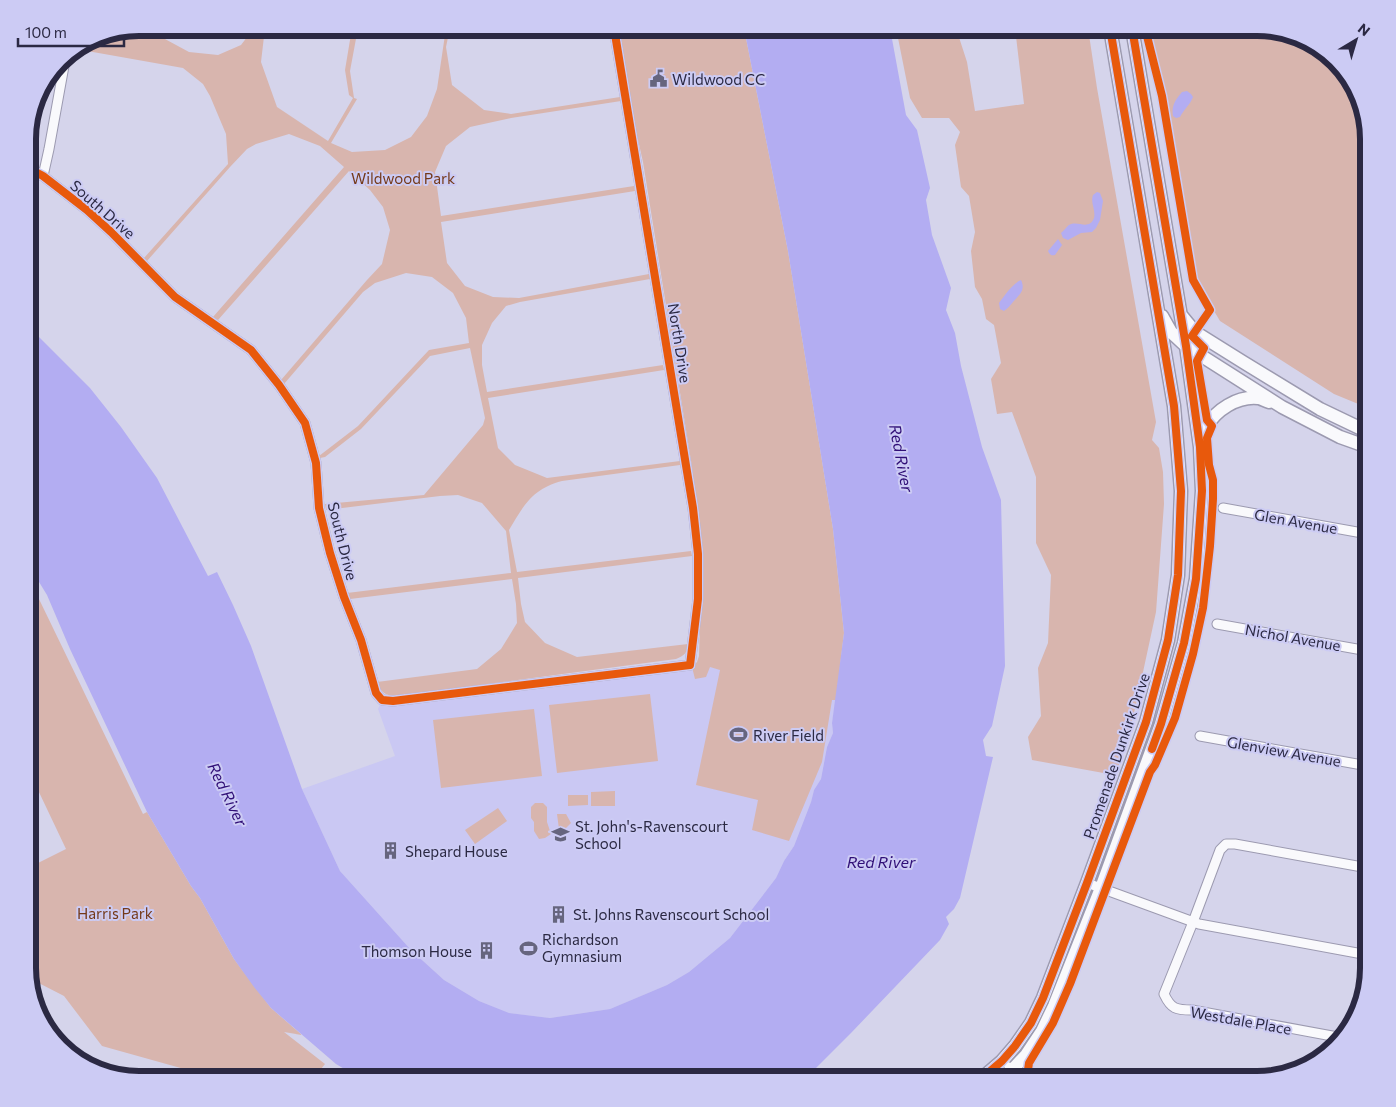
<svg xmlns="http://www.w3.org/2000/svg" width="1396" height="1107" viewBox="0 0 1396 1107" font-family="Commissioner,sans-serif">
<rect width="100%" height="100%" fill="#d5d4eb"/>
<!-- built -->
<path fill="#cac8f3" d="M688 661 836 700 832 723 833 733 827 747 821 779 814 790 811 802 794 846 784 861 776 878 730 938 689 972 667 985 610 1009 550 1018 508 1013 479 1001 444 980 411 950 340 871 302 789 395 756 378 709 382 700 393 701Z"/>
<!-- green -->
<path fill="#d8b5ae" d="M140 28 147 29 148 28H155L152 32 189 52 218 55 241 45 254 28H265L261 62 277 107 328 141 353 98 349 95 345 70 352 28H358L350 71 354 98 357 99 331 143 352 152 385 150 411 137 427 116 437 89 446 28H450L446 47 452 85 484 110 511 114 620 97 621 101 511 118 470 127 446 146 435 172 441 216 634 186 635 191 441 222 447 263 465 286 493 297 519 298 649 274 650 279 520 302 506 306 492 323 482 345V365L487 392 663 365 664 370 488 398 498 448 515 465 547 478 680 461V465L562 481C532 489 524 505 509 530L517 572 691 551 692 556 518 578 521 604 525 622 545 643 577 657 688 644C688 652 684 656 676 659L396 696C386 696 380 692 377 682L477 669 501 649 517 623 516 604 512 579 350 599 347 593 511 573 506 531 482 503 458 495 440 496 326 510 325 504 424 495 483 425 485 418 470 348 430 356 361 429 325 457 320 458 319 456 358 426 429 350 469 343 466 318 453 293 432 277 406 273 375 283 363 292 284 384 281 380 367 280 382 264 390 230 383 207 370 190 349 171 218 320 213 317 344 167 320 146 289 134 256 144 247 149 230 167 147 261 144 258 228 164 226 134 210 96 203 84 183 68 76 49 97 36Z
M620 28H744L788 251 833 529 844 633 836 700H832L822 762 789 841 752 830 758 800 696 785 720 670 710 667 706 677 695 679 692 667 697 662 699 656 702 559 692 467 643 162 626 86Z
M890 28H956L967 62 975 111 1024 104 1015 28H1088L1097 88 1156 422 1152 440 1159 448 1163 472 1164 504 1156 612 1135 709 1119 765 1109 774 1032 760 1028 737 1041 716 1038 668 1048 643 1051 575 1036 543V477L1012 412 997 414 991 379 1001 363 994 325 986 319 982 299 975 287 971 251 975 232 969 196 961 187 955 145 960 132 949 118H922L910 98 897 33 891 32Z
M1149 28H1257L1299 36 1330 55 1357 90 1368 140V408L1334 394 1220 321 1195 279 1185 219 1172 136Z
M28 581 38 597 143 814 147 812 191 886 200 898 234 959 271 1008 302 1035 284 1032 325 1064 313 1079H220L102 1046 64 996 29 978 28 974V868L66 849 28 769Z
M650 694 658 761 557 773 549 705Z
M534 709 542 776 441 788 433 720Z
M615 791V806H591V792Z
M568 795H588V805L568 806Z
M535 803H543L547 807V822L551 834 545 838 539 839 534 831V822L531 818V807Z
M498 808 507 821 475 844 465 830Z
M557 814H566L571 823 564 830 559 829Z"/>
<!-- water -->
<path fill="#b3adf2" d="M744 28H890L906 115 917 130 930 188 926 200 932 235 951 288 946 310 955 333 961 366 982 447 1001 500 1005 666 992 726 983 740 986 756 993 757 960 898 954 909 946 917 949 924 940 940 851 1033 805 1079H361L336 1064 271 1008 254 987 234 959 200 898 191 886 147 812 70 649 47 595 28 564V326L90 388 121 427 157 478 208 576 217 572 233 605 251 646 302 789 340 871 411 950 444 980 479 1001 509 1013 550 1018 610 1009 667 985 689 972 730 938 776 878 784 861 794 846 811 802 814 790 821 779 827 747 833 733 832 723 844 633 833 529 788 251Z
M1187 91 1191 94 1193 97C1190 105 1184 109 1180 117L1176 118 1173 116C1171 106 1176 99 1182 92Z
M1097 192 1100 193 1103 201 1100 220 1096 228 1092 232 1081 233 1068 240 1063 238 1061 233C1064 231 1067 226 1069 225 1078 220 1089 231 1094 218 1096 210 1090 203 1093 195Z
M1058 239 1062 245 1055 255C1051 256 1050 255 1048 251Z
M1021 280C1026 290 1019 295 1013 302 1010 306 1007 309 1004 311L1000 309 999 303C1005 295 1012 284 1021 280Z"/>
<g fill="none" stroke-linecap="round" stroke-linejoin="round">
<defs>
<path id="minor" d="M28 168 43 176 87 210 111 232 175 297 251 350 279 385 305 423 316 463 319 508 330 553 344 597 361 640 376 693 382 700 393 701 690 665 698 599V554L693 508 614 28
M43 176 49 149 66 55
M1223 508 1368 534
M1217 624 1368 651
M1200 736 1368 766
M1087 883 1199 924 1368 955
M1343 1038 1192 1010C1176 1010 1171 1009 1164 994L1193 922 1220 850 1226 844H1235L1368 868
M1009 1067 1024 1079"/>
<path id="secondary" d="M1181 315 1195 332 1243 362 1320 409 1368 432
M1162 316 1171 332 1186 346 1282 407 1340 437 1368 447
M1201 442C1203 437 1204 432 1206 427 1216 410 1237 396 1258 398 1261 398 1265 401 1269 402
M981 1079 1002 1061 1015 1046 1031 1023 1043 998 1087 883 1146 722 1168 640 1178 575 1181 491 1174 406 1110 28
M1002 1079 1012 1070 1026 1055 1042 1031 1054 1006 1101 888 1161 724 1184 643 1196 579 1202 491 1200 447 1186 346 1132 28"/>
</defs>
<!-- minor casing -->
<use href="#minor" stroke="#9c9ab0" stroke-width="11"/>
<!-- secondary casing -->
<use href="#secondary" stroke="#9c9ab0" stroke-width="15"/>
<!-- minor -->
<use href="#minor" stroke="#f9f9fc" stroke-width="9"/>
<!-- secondary -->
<use href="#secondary" stroke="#f9f9fc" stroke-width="12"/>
<defs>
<path id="cycleway" d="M1132 28 1186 346 1200 447 1202 491 1196 579 1184 643 1161 724 1152 749
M28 168 43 176 87 210 111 232 175 297 251 350 279 385 305 423 316 463 319 508 330 553 344 597 361 640 376 693 382 700 393 701 690 665 698 599V554L693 508 614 28
M981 1079 1002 1061 1015 1046 1031 1023 1043 998 1087 883 1146 722 1168 640 1178 575 1181 491 1174 406 1110 28
M1021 1079 1028 1070 1029 1063 1053 1023 1070 984 1150 772 1155 765 1175 718 1193 654 1203 608 1210 546 1213 499V480L1209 465 1207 438 1212 426 1207 420 1197 361 1204 348 1192 336 1210 310 1193 280 1162 96 1145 28"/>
</defs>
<!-- cycleway casing -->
<use href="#cycleway" stroke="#cccbf4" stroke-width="11"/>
<!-- cycleway -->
<use href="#cycleway" stroke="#e8590c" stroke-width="8"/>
</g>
<!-- icons -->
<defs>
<symbol id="civic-bare" viewBox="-9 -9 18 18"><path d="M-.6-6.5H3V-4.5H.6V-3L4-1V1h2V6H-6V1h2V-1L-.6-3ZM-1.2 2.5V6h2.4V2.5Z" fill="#66657e" stroke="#cccbf4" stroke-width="2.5" paint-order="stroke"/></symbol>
<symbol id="stadium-bare" viewBox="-9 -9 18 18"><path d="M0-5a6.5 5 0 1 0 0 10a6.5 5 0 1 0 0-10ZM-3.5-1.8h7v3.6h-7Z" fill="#66657e" stroke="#cccbf4" stroke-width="2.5" paint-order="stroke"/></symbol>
<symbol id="school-bare" viewBox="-9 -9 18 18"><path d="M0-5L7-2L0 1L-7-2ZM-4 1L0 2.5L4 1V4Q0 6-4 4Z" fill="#66657e" stroke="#cccbf4" stroke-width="2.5" paint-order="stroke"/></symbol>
<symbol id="building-bare" viewBox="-9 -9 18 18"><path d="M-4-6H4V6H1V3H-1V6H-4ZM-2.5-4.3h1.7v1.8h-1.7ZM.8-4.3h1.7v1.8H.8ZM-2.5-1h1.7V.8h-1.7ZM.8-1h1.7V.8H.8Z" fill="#66657e" stroke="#cccbf4" stroke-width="2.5" paint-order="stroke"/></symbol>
</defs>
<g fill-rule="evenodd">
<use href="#civic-bare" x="646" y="66" width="25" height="25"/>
<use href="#stadium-bare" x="726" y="722" width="25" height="25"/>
<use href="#school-bare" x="548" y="822" width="25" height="25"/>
<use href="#building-bare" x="378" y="838" width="25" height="25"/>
<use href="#building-bare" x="546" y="902" width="25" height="25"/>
<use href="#stadium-bare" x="516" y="936" width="25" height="25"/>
<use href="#building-bare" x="474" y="938" width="25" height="25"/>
</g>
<g text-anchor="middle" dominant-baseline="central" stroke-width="4" stroke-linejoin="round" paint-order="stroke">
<!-- poi labels -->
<g font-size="15" fill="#2b2943" stroke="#cccbf4" text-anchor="start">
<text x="672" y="79">Wildwood CC</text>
<text x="753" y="735">River Field</text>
<text x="575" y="826">St. John's-Ravenscourt<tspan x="575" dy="17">School</tspan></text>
<text x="405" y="851">Shepard House</text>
<text x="573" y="914">St. Johns Ravenscourt School</text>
<text x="542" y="939">Richardson<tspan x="542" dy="17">Gymnasium</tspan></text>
<text x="472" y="951" text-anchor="end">Thomson House</text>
</g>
<!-- park labels -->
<g font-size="15" fill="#743919" stroke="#cccbf4">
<text x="403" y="178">Wildwood Park</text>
<text x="115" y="913">Harris Park</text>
</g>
<!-- street labels -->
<g font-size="15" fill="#2b2943" stroke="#cccbf4">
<text transform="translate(103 209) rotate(41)">South Drive</text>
<text transform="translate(680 343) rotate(81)">North Drive</text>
<text transform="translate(1296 521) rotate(10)">Glen Avenue</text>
<text transform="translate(343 541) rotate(76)">South Drive</text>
<text transform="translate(1293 637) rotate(10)">Nichol Avenue</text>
<text transform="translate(1284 751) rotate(10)">Glenview Avenue</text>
<text transform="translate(1116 756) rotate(-71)">Promenade Dunkirk Drive</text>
<text transform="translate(1241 1020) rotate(10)">Westdale Place</text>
</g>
<!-- water labels -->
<g font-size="16" font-style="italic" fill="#300f77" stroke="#cccbf4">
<text transform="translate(902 458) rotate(79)">Red River</text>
<text transform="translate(228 794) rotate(64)">Red River</text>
<text x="881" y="861">Red River</text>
</g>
</g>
<!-- crop -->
<path d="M0 0H1396V1107H0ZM139 36H1257A103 103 0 0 1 1360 139V968A103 103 0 0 1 1257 1071H139A103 103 0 0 1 36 968V139A103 103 0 0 1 139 36Z" fill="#cccbf4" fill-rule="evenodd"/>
<path fill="none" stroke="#2b2943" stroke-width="6" d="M139 36H1257A103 103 0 0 1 1360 139V968A103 103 0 0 1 1257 1071H139A103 103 0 0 1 36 968V139A103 103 0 0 1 139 36Z"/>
<!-- north arrow -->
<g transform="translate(1356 40) rotate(38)" stroke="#cccbf4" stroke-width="4" paint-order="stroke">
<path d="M0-4L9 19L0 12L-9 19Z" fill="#2b2943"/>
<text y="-8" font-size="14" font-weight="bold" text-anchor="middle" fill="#2b2943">N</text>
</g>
<!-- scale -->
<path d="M18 38v8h106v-8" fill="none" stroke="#2b2943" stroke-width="2.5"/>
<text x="25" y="38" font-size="15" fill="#2b2943" stroke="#cccbf4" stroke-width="4" paint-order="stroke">100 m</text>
</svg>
